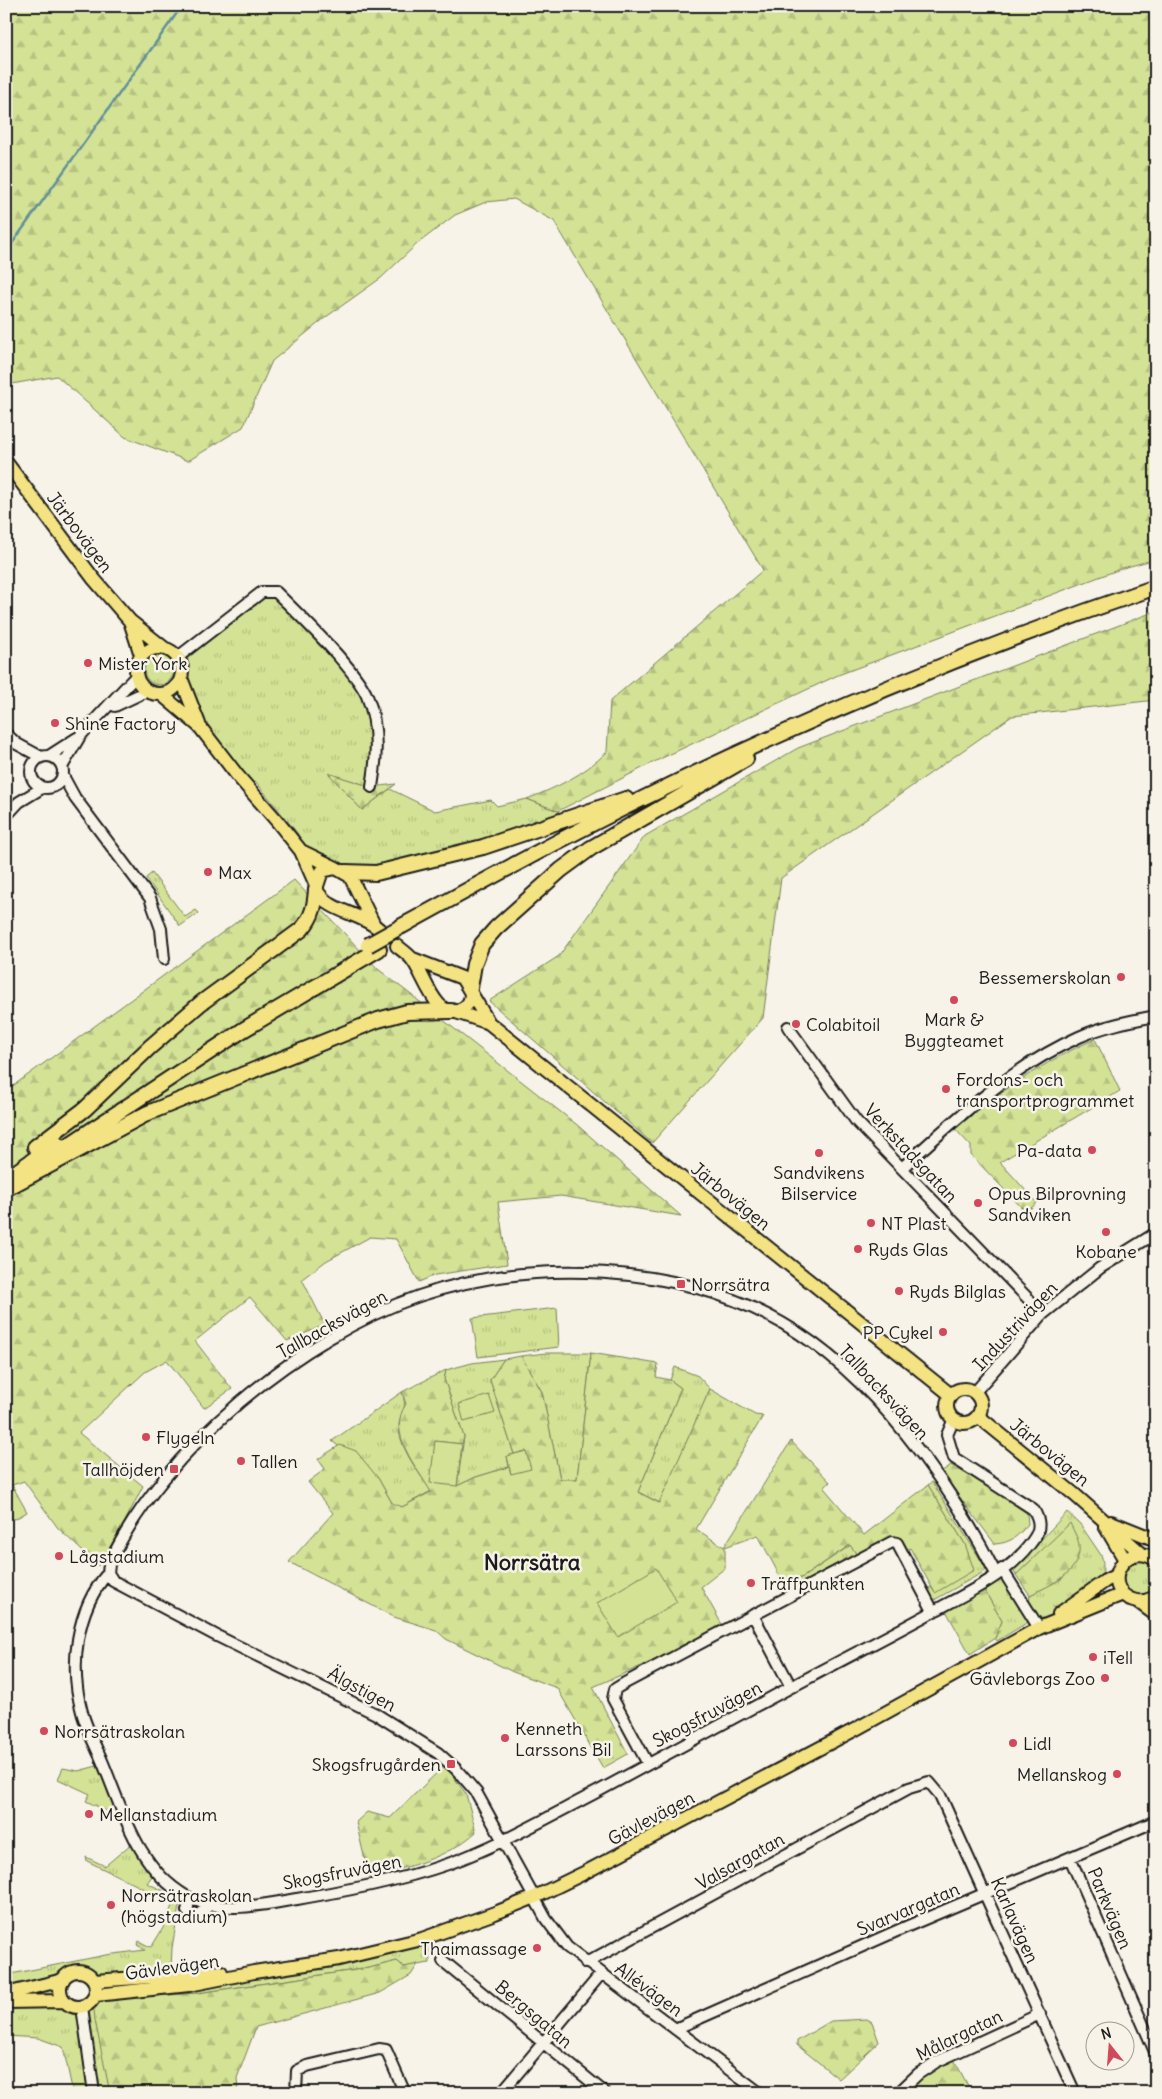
<svg xmlns="http://www.w3.org/2000/svg" width="1162" height="2099" viewBox="0 0 1162 2099" font-family="Delius,sans-serif">
<defs>
<pattern id="grass-tufts" width="24" height="20" patternUnits="userSpaceOnUse" patternTransform="scale(1.25)"><rect width="24" height="20" fill="#d4e295"/><path d="M3 7l-1-3M5 7V3M7 7l1-3M15 17l-1-3M17 17v-4M19 17l1-3" fill="none" stroke="#b5c180"/></pattern>
<pattern id="forest-firs" width="22" height="20" patternUnits="userSpaceOnUse" patternTransform="scale(1.25)"><rect width="22" height="20" fill="#d4e295"/><path d="M5 1l3.5 6h-7zM16 11l3.5 6h-7z" fill="#b5c180"/></pattern>
</defs>
<rect width="100%" height="100%" fill="#f7f3e8"/>
<filter id="ink" filterUnits="userSpaceOnUse"><feTurbulence type="fractalNoise" baseFrequency=".02" numOctaves="2"/><feDisplacementMap in="SourceGraphic" scale="10" xChannelSelector="R" yChannelSelector="G"/><feConvolveMatrix kernelMatrix="1 2 1 2 8 2 1 2 1" color-interpolation-filters="sRGB"/></filter>
<g filter="url(#ink)">
<!-- grass -->
<path fill="url(#grass-tufts)" stroke="#787f58" fill-rule="evenodd" d="M268 591 355 677 375 734 372 787 330 774 362 810 390 789 435 811 491 800 497 806 527 799 558 811 563 821 363 874 301 851 298 834 256 782 248 788 200 727 181 678 182 664 178 657Z
M144 670a15 15 0 1 1 30 0a15 15 0 1 1-30 0Z
M152 873 185 917 196 910 199 913 180 926 146 878Z
M557 1308 559 1347 478 1357 472 1318Z
M546 1353H591L577 1479H560L542 1392 521 1356Z
M504 1359 490 1380 514 1454 507 1456 509 1467 476 1477 457 1486 464 1437 444 1379 446 1370 472 1363Z
M675 1367 698 1376 710 1389 660 1503 638 1492 681 1388 670 1380Z
M402 1392C409 1412 398 1414 399 1429 401 1451 420 1474 431 1491L402 1507 392 1503 378 1478 332 1441Z
M932 1482 987 1570 929 1603 923 1591 931 1587 935 1593 965 1544 928 1485Z
M1067 1512 1080 1524 1101 1555C1105 1564 1101 1571 1104 1581L1039 1628 1033 1619 997 1641 995 1638 1002 1621 983 1588 1006 1575 1027 1608 1031 1605 1029 1601 1030 1595 1063 1578 1070 1524 1016 1575 1013 1570Z
M851 1545 860 1559 792 1594 784 1584 803 1577Z
M1147 1555 1156 1560V1596L1130 1599 1118 1570Z
M97 1766 113 1803 109 1812 86 1801 90 1794 58 1779 63 1768 78 1771Z
M131 1844 152 1876 147 1883 164 1891 161 1897 87 1861 86 1857 105 1866Z
M176 1896 180 1900 172 1948 171 1968 115 1974 254 1972 422 1939 429 1949 430 1963 404 1967 397 1961 369 1968 198 1993 94 2000 110 2093H73L63 2047 38 2038 6 2036V1975L106 1955 145 1950 137 1945 139 1941 150 1947 152 1946 163 1928ZM79 1971 91 1976 97 1990 91 2003 77 2008 67 2004C57 1990 60 1972 79 1971Z"/>
<!-- forest -->
<path fill="url(#forest-firs)" stroke="#787f58" d="M6 6H1156V559L1123 568 838 675 662 758 558 811 527 799C558 787 583 775 607 752L610 701 763 570 554 221 514 199 486 202 455 215 417 244 381 278 326 317 272 361 243 427 188 461 125 437 57 376 6 385Z
M1156 611V700L1012 716 781 878 763 1018 652 1143 489 1001 559 956 645 836 798 748Z
M328 773 372 787 396 784 362 810Z
M294 880 378 969 576 1124 681 1216 561 1196 498 1202 507 1264 435 1275 419 1282 396 1239 370 1237 326 1261 302 1279 325 1325 287 1341 250 1297 195 1341 232 1389 204 1408 167 1360 145 1372 79 1433 143 1486 122 1527 98 1566 58 1528 24 1481 12 1485 27 1512 15 1519 6 1516V1091Z
M1095 1039 1120 1091 1000 1162 1037 1203 1026 1212 971 1155V1146L955 1129C997 1094 1044 1061 1095 1039Z
M591 1353 658 1364 656 1377 670 1380 681 1388 638 1492 659 1503 710 1389 755 1415 763 1416 696 1529 724 1547 791 1441 830 1482 824 1488 864 1535 928 1485 965 1544 974 1570 935 1593 910 1548 902 1552 897 1543 860 1559 850 1545 803 1577 784 1584 758 1535 725 1547V1568L701 1587 725 1630 593 1687 628 1754 603 1768 557 1688 513 1672 446 1639 436 1630 394 1617 289 1562 333 1513 308 1482 325 1469 318 1459 340 1445 356 1451 378 1478 392 1503 402 1507 431 1492C417 1467 386 1433 406 1404L402 1392 446 1370 444 1379 464 1437 462 1444 435 1441 457 1486 476 1477 509 1467 511 1474 526 1451 514 1454 490 1380 504 1359 521 1356 542 1392 560 1479H577Z
M951 1465 1015 1502 1027 1513 1028 1524C1018 1536 1011 1543 995 1544L941 1472Z
M1070 1523C1073 1530 1078 1538 1079 1545 1082 1573 1050 1585 1030 1595L1016 1575Z
M983 1588 1002 1621 995 1638 970 1654 945 1609Z
M445 1765 466 1794 476 1832C446 1859 407 1867 369 1877L356 1822 367 1812 390 1818Z
M397 1961 404 1967 418 1964 411 1975 380 1993 256 2027 237 2078 238 2093H110L95 2020 93 2000 198 1993 369 1968Z
M867 2019 872 2022 879 2042 839 2079 797 2045V2041L831 2021Z
M952 2056 972 2093H898Z"/>
<!-- park -->
<path fill="#d4e295" stroke="#787f58" d="M489 1395 495 1413 464 1422 459 1404Z
M435 1441 462 1444 457 1486 430 1483Z
M526 1451 531 1469 511 1474 507 1456Z
M656 1568 677 1602 618 1637 597 1603Z"/>
<g fill="none" stroke-linecap="round" stroke-linejoin="round">
<!-- stream -->
<path stroke="#609098" stroke-width="2.5" d="M6 252 182 6"/>
<defs>
<path id="minor" d="M178 657 262 592H276C300 616 354 667 367 696 379 725 377 758 372 787
M115 706 147 691
M6 734 17 744 41 757
M31 772a16 16 0 1 1 32 0a16 16 0 1 1-32 0Z
M49 756 77 738
M62 767 80 736 136 676
M63 776 75 798 150 898 161 929 164 959
M6 816 19 802 42 788
M788 1027 856 1121 1043 1314
M902 1168C955 1119 1012 1067 1079 1037 1103 1026 1130 1021 1156 1016
M975 1392 1043 1314 1100 1268 1156 1233
M1002 1569 1039 1628
M108 1573C76 1609 69 1666 82 1712 86 1727 93 1741 100 1756 121 1804 136 1868 186 1896 220 1915 261 1905 297 1899 348 1890 399 1881 448 1864 498 1846 545 1819 593 1794 666 1755 738 1715 812 1676 853 1654 895 1633 936 1610 969 1592 1012 1572 1033 1540 1041 1529 1040 1520 1033 1509L954 1458 947 1435 954 1419
M753 1615 791 1687
M648 1764 613 1699 615 1689 625 1683 892 1542 897 1543 933 1611
M1070 1858 1156 2054
M190 1898 187 1911 193 1915H198L210 1905
M443 1961 605 2093
M586 1963 909 1788 929 1782 940 1795 1075 2093
M82 2007 94 2093
M675 2029 908 1926 1156 1821
M296 2093 297 2071 307 2066 379 2049 386 2050 405 2093
M501 2093 601 1974
M760 2093 567 1947 546 1919 476 1792 456 1769 438 1753 376 1714 215 1635 113 1581 108 1573 109 1564C163 1449 300 1337 419 1296 531 1258 678 1263 782 1323 872 1374 950 1483 996 1574
M898 2093 918 2074 936 2062 1040 2014"/>
<path id="major" d="M6 462 93 578 130 621 164 648
M130 621 141 655
M136 671a23 23 0 1 1 46 0a23 23 0 1 1-46 0Z
M181 678 199 724
M161 694 200 727 237 775 277 821 301 851 316 885
M301 851 336 868
M373 923 350 876 336 868 322 871 316 889C328 913 361 912 380 930
M397 946C402 950 408 954 412 959 424 973 436 1024 462 1009 468 1005 471 1001 471 993L462 978 413 959
M471 993 489 1023
M456 1012 489 1023 951 1395
M947 1406a17 17 0 1 1 34 0a17 17 0 1 1-34 0Z
M978 1416 1075 1495 1142 1554
M1111 1522 1156 1540
M1105 1526 1125 1560
M1156 1560C1124 1537 1099 1589 1133 1600 1142 1603 1149 1601 1156 1596
M1137 1601 1156 1615
M1059 1614 1105 1581 1117 1575
M60 1989a18 18 0 1 1 36 0a18 18 0 1 1-36 0Z
M94 1981 221 1972
M6 1994 63 1980
M96 1995 189 1985 254 1972 339 1959 422 1939 495 1913 535 1897 582 1874 856 1729 1039 1628 1123 1594
M6 2002 64 2001"/>
<path id="highway" d="M345 872 376 873 483 847 626 799
M402 926C482 882 562 838 644 798 810 717 981 646 1156 587
M470 988 474 964 482 944 496 928 561 870 591 848 746 759
M35 1147 85 1109 150 1047 201 1003 302 929C313 916 315 905 316 889
M52 1156 243 1030 379 949
M6 1179 57 1143
M7 1188 148 1113 378 1020 407 1012 451 1011"/>
</defs>
<!-- minor casing -->
<use href="#minor" stroke="#1c1c1c" stroke-width="14"/>
<!-- major casing -->
<use href="#major" stroke="#1c1c1c" stroke-width="16"/>
<!-- highway casing -->
<use href="#highway" stroke="#1c1c1c" stroke-width="18"/>
<!-- minor -->
<use href="#minor" stroke="#f7f3e8" stroke-width="10"/>
<!-- major -->
<use href="#major" stroke="#f4e382" stroke-width="12"/>
<!-- highway -->
<use href="#highway" stroke="#f4e382" stroke-width="14"/>
<defs>
<path id="highway-bridge" d="M368 945 402 926"/>
</defs>
<!-- highway-bridge casing -->
<use href="#highway-bridge" stroke="#1c1c1c" stroke-width="18" stroke-linecap="butt"/>
<!-- highway-bridge -->
<use href="#highway-bridge" stroke="#f4e382" stroke-width="14"/>
</g>
</g>
<!-- markers -->
<g fill="#d1495b" stroke="#f7f3e8" stroke-width="2">
<circle cx="88" cy="663" r="5"/>
<circle cx="55" cy="723" r="5"/>
<circle cx="208" cy="872" r="5"/>
<circle cx="1121" cy="977" r="5"/>
<circle cx="954" cy="1000" r="5"/>
<circle cx="796" cy="1024" r="5"/>
<circle cx="946" cy="1089" r="5"/>
<circle cx="1092" cy="1150" r="5"/>
<circle cx="819" cy="1153" r="5"/>
<circle cx="978" cy="1203" r="5"/>
<circle cx="871" cy="1223" r="5"/>
<circle cx="1106" cy="1232" r="5"/>
<circle cx="858" cy="1249" r="5"/>
<rect x="676" y="1279" width="10" height="10" rx="2.5"/>
<circle cx="899" cy="1291" r="5"/>
<circle cx="943" cy="1332" r="5"/>
<circle cx="146" cy="1437" r="5"/>
<circle cx="241" cy="1461" r="5"/>
<rect x="169" y="1464" width="10" height="10" rx="2.5"/>
<circle cx="59" cy="1556" r="5"/>
<circle cx="751" cy="1583" r="5"/>
<circle cx="1093" cy="1657" r="5"/>
<circle cx="1105" cy="1678" r="5"/>
<circle cx="44" cy="1731" r="5"/>
<circle cx="505" cy="1738" r="5"/>
<circle cx="1013" cy="1743" r="5"/>
<rect x="446" y="1759" width="10" height="10" rx="2.5"/>
<circle cx="1117" cy="1774" r="5"/>
<circle cx="89" cy="1814" r="5"/>
<circle cx="111" cy="1905" r="5"/>
<circle cx="537" cy="1948" r="5"/>
</g>
<g text-anchor="middle" dominant-baseline="central" stroke-width="5" stroke-linejoin="round" paint-order="stroke">
<!-- street labels -->
<g font-size="18" fill="#1c1c1c" stroke="#f7f3e8">
<text transform="translate(80 532) rotate(53)">Järbovägen</text>
<text transform="translate(911 1153) rotate(47)">Verkstadsgatan</text>
<text transform="translate(731 1196) rotate(39)">Järbovägen</text>
<text transform="translate(332 1324) rotate(-29)">Tallbacksvägen</text>
<text transform="translate(1015 1326) rotate(-47)">Industrivägen</text>
<text transform="translate(884 1392) rotate(47)">Tallbacksvägen</text>
<text transform="translate(1050 1452) rotate(39)">Järbovägen</text>
<text transform="translate(362 1689) rotate(28)">Älgstigen</text>
<text transform="translate(707 1714) rotate(-28)">Skogsfruvägen</text>
<text transform="translate(651 1818) rotate(-28)">Gävlevägen</text>
<text transform="translate(740 1861) rotate(-29)">Valsargatan</text>
<text transform="translate(342 1872) rotate(-11)">Skogsfruvägen</text>
<text transform="translate(1110 1908) rotate(67)">Parkvägen</text>
<text transform="translate(908 1909) rotate(-23)">Svarvargatan</text>
<text transform="translate(1015 1920) rotate(66)">Karlavägen</text>
<text transform="translate(172 1967) rotate(-8)">Gävlevägen</text>
<text transform="translate(649 1989) rotate(36)">Allévägen</text>
<text transform="translate(534 2014) rotate(40)">Bergsgatan</text>
<text transform="translate(959 2035) rotate(-26)">Målargatan</text>
</g>
<!-- poi labels -->
<g font-size="18" fill="#1c1c1c" stroke="#f7f3e8" text-anchor="start">
<text x="98" y="663">Mister York</text>
<text x="65" y="723">Shine Factory</text>
<text x="218" y="872">Max</text>
<text x="1111" y="977" text-anchor="end">Bessemerskolan</text>
<text x="954" y="1019" text-anchor="middle">Mark &amp;<tspan x="954" dy="21">Byggteamet</tspan></text>
<text x="806" y="1024">Colabitoil</text>
<text x="956" y="1079">Fordons- och<tspan x="956" dy="21">transportprogrammet</tspan></text>
<text x="1082" y="1150" text-anchor="end">Pa-data</text>
<text x="819" y="1172" text-anchor="middle">Sandvikens<tspan x="819" dy="21">Bilservice</tspan></text>
<text x="988" y="1193">Opus Bilprovning<tspan x="988" dy="21">Sandviken</tspan></text>
<text x="881" y="1223">NT Plast</text>
<text x="868" y="1249">Ryds Glas</text>
<text x="1106" y="1251" text-anchor="middle">Kobane</text>
<text x="691" y="1284">Norrsätra</text>
<text x="909" y="1291">Ryds Bilglas</text>
<text x="933" y="1332" text-anchor="end">PP Cykel</text>
<text x="156" y="1437">Flygeln</text>
<text x="251" y="1461">Tallen</text>
<text x="164" y="1469" text-anchor="end">Tallhöjden</text>
<text x="69" y="1556">Lågstadium</text>
<text x="761" y="1583">Träffpunkten</text>
<text x="1103" y="1657">iTell</text>
<text x="1095" y="1678" text-anchor="end">Gävleborgs Zoo</text>
<text x="515" y="1728">Kenneth<tspan x="515" dy="21">Larssons Bil</tspan></text>
<text x="54" y="1731">Norrsätraskolan</text>
<text x="1023" y="1743">Lidl</text>
<text x="441" y="1764" text-anchor="end">Skogsfrugården</text>
<text x="1107" y="1774" text-anchor="end">Mellanskog</text>
<text x="99" y="1814">Mellanstadium</text>
<text x="121" y="1895">Norrsätraskolan<tspan x="121" dy="21">(högstadium)</tspan></text>
<text x="527" y="1948" text-anchor="end">Thaimassage</text>
</g>
<!-- district labels -->
<g font-size="22" font-weight="bold" fill="#1c1c1c" stroke="#f7f3e8">
<text x="532" y="1562">Norrsätra</text>
</g>
</g>
<!-- margin -->
<rect width="1162" height="2099" fill="none" stroke="#f7f3e8" stroke-width="25"/>
<rect x="12" y="12" width="1137" height="2074" fill="none" stroke="#1c1c1c" stroke-width="2" filter="url(#ink)"/>
<!-- north arrow -->
<g transform="translate(1110 2046) rotate(343)"><circle r="24" fill="#f7f3e8" stroke="#9f9d96"/>
<path d="M0-4L9 19L0 12L-9 19Z" fill="#d1495b"/>
<text y="-8" font-size="14" font-weight="bold" text-anchor="middle" fill="#1c1c1c">N</text>
</g>
</svg>
